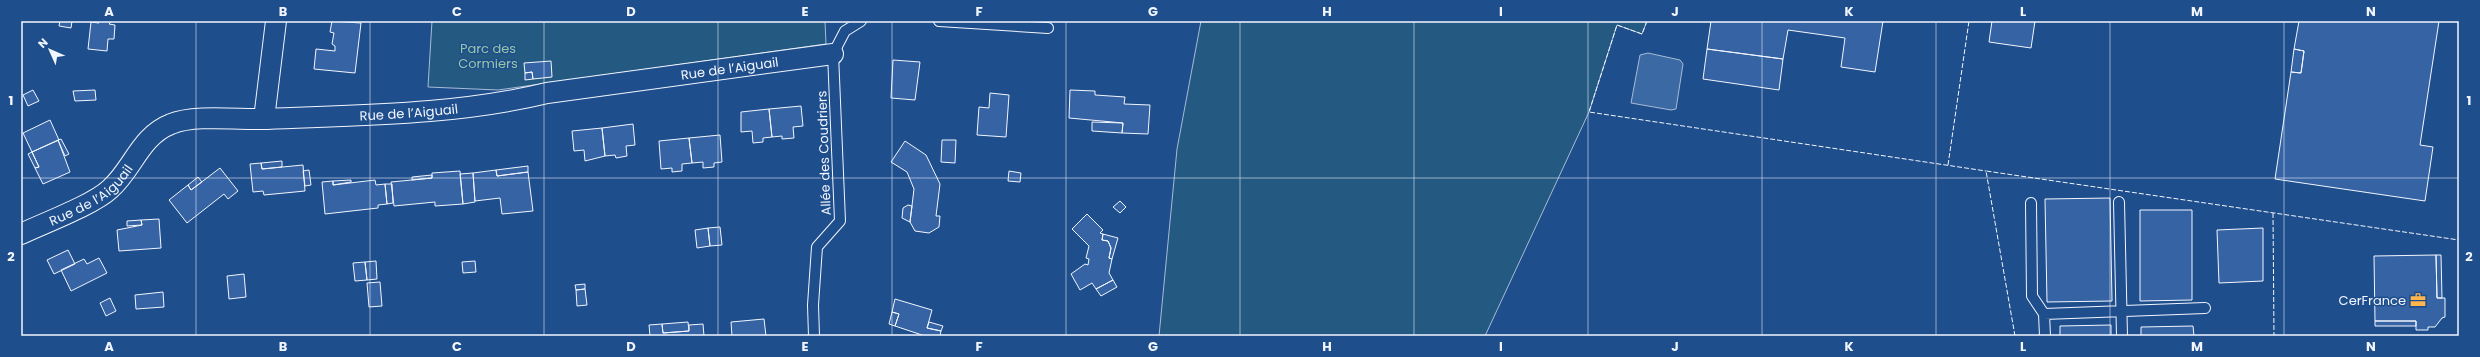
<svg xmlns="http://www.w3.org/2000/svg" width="2480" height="357" viewBox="0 0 2480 357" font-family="Poppins,sans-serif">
<rect width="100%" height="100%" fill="#1f4e8c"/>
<!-- green -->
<path fill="#245a82" stroke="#a8bbd7" d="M432 21H825L826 44 498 90 428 87Z
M1201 21H1647L1642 34 1617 25 1589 112 1485 336H1159L1177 149Z"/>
<!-- water -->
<path fill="#3b69a3" stroke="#a8bbd7" d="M1648 53 1680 60 1683 64 1676 109 1671 110 1631 103 1640 55Z"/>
<!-- building -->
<path fill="#3563a3" stroke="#f2f6ff" d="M60 21H72L71 28 59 26Z
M97 21H112L109 24 115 25 114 39H108L107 51 88 49 91 22 99 23Z
M332 21 361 23 355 73 314 69 316 49 335 51V46L332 44 334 33 330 32Z
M1711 21H1883L1875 72 1841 67 1845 38 1788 30 1783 59 1707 49Z
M1992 21H2035L2031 48 1989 42Z
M2299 21H2439L2420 145 2433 147 2425 201 2275 179 2291 72 2301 73 2304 51 2294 49Z
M1707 49 1783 59 1779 90 1703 79Z
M2294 49 2304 51 2301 73 2291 72Z
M893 60 920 62 915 100 891 98Z
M551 61 552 77 533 79 532 72 525 73 524 63Z
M532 72 533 79 525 80V73Z
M33 90 39 101 28 106 23 95Z
M95 90 96 100 75 101 73 91Z
M1070 90 1095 91V95L1125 97 1124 104 1150 105 1148 134 1122 133 1123 123 1069 118Z
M990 93 1009 95 1006 137 977 135 979 107 989 108Z
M801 106 803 126 793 127 794 138 782 139V136L772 137 769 109Z
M769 109 772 137 763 138V142L753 143 752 131 741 132V112Z
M50 120 59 140 32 152 23 133Z
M1092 122 1123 123 1122 133 1092 131Z
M633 124 635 145 626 146 627 156 616 158 615 155 605 156 602 128Z
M602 128 605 156 585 161 584 150 574 151 572 131Z
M720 135 722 162 714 163V167L703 168V162L692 163 689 138Z
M689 138 692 163 682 164V171L672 172V168L661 169 659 141Z
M61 139 69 154 65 156 58 140Z
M58 140 70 172 43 184 35 168 39 167 32 152Z
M942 140H956L955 163 941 162Z
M905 141 926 155 940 184 936 216H940L939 227 929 233 915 231 910 222 914 189 907 172 891 162Z
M32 152 39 167 35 168 28 154Z
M282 161V167L262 169 261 163Z
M261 163 262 169 303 165 305 191 264 195 263 191 253 192 250 164Z
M528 166V172L497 176 496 170Z
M220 168 238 191 228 199 224 194 187 223 169 200 188 185 191 190Z
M309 170 311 185 305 186 303 171Z
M496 170 497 176 528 172 533 211 502 214 500 198 475 201 473 173Z
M460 171 463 204 435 206V202L394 206 391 182 432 178V173Z
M1009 171 1021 173 1020 182 1008 181Z
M473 173 475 202 463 204 460 174Z
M432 175V178L412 180V177Z
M198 177 202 182 191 190 188 185Z
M351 180V182L333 185V181Z
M375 180 376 185 385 184 387 204 378 205V208L325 214 322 182 333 181V185Z
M385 184H392L393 203 387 204Z
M2110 198 2112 301 2047 302 2045 199Z
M1120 201 1126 207 1120 213 1113 207Z
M908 205 912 206 910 222 902 218 903 208Z
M2140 210H2192V300L2140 301Z
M1087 214 1103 230 1100 233 1103 234 1102 240 1108 241 1111 248 1109 258 1112 259 1109 273 1113 280 1096 289 1092 283 1080 290 1071 274 1085 264 1088 265 1089 259 1086 258 1089 246 1072 229Z
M159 219 161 248 119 251 117 230 142 225 141 220Z
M141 220 142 225 127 226V221Z
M720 227 722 245 710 246 708 228Z
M708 228 710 246 697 248 695 230Z
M2263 228V281L2219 283 2217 230Z
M1103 234 1118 238 1112 259 1109 258 1111 248 1108 241 1102 240Z
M68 250 75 264 54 274 47 260Z
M2436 255H2441L2442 298H2437Z
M2436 255 2437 298H2445V317L2442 318 2435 327H2428V330H2416V321H2375L2374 256Z
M99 258 107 273 71 291 61 270 84 259 87 264Z
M376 261 377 279 367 280 365 262Z
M475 261 476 272 463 273 462 262Z
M365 262 367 280 355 281 353 263Z
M244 274 246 297 229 299 227 276Z
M1113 280 1117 287 1101 296 1096 289Z
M380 282 382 306 369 307 367 283Z
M585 284V289L576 290 575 285Z
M585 289 587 305 577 306 576 290Z
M163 292 164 307 136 309 135 295Z
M110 298 116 311 106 316 100 303Z
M895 299 932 310 927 328 941 331 940 336H925L895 326 899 314 892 312Z
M892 312 899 314 895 326 889 324Z
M764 319 766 336H732L731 322Z
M2375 321H2416V326H2375Z
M688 322 689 331 663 333 662 324Z
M929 322 943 326 941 331 927 328Z
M662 324 663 333 689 331V325L703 324 704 336H650L649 325Z
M2111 325V336H2060V326Z
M2193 326 2194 336H2141V327Z"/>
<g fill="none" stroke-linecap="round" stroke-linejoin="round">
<defs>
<path id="service" d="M939 21 1048 28
M2119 202 2122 336
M2031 203 2032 296 2044 314 2045 336
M2044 314 2205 308
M814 336 813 305 817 247 840 221 833 54 845 31 861 21"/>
<g id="minor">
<path d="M264 119 276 21"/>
<path id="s1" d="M21 234C44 223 93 205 110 189 133 169 140 136 171 124 194 114 241 120 267 119 360 115 456 115 547 93L833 54"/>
</g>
</defs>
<!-- service casing -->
<use href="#service" stroke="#f2f6ff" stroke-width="12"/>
<!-- minor casing -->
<use href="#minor" stroke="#f2f6ff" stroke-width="22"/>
<!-- service -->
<use href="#service" stroke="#1f4e8c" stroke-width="10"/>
<!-- minor -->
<use href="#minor" stroke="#1f4e8c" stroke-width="20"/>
<!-- fence -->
<path stroke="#f2f6ff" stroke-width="1" stroke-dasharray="5 2" stroke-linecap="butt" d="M1647 21 1642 34 1617 25 1589 112 1986 171
M1948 165 1969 21
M2273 213 2274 336
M2015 336 1986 171 2459 240"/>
</g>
<!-- grid -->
<path fill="none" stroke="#f2f6ff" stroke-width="1" stroke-opacity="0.55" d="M196 21V336M370 21V336M544 21V336M718 21V336M892 21V336M1066 21V336M1240 21V336M1414 21V336M1588 21V336M1762 21V336M1936 21V336M2110 21V336M2284 21V336M21 178H2459"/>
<!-- icons -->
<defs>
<symbol id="office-bare" viewBox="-9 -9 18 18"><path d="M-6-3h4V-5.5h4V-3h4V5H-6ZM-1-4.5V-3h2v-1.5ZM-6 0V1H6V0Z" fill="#ffb74d" stroke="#1f4e8c" stroke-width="2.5" paint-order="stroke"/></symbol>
</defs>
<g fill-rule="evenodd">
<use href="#office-bare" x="2407" y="289" width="22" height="22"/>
</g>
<g text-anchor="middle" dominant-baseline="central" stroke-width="3" stroke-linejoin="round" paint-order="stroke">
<!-- park labels -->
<g font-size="13" fill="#97c8a6" stroke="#1f4e8c">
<text x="488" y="48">Parc des<tspan x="488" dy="15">Cormiers</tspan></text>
</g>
<!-- street labels -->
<g font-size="13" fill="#f2f6ff" stroke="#1f4e8c">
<text stroke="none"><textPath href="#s1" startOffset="753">Rue de l’Aiguail</textPath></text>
<text stroke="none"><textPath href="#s1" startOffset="429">Rue de l’Aiguail</textPath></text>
<text transform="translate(824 153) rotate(-92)">Allée des Coudriers</text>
<text stroke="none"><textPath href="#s1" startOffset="81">Rue de l’Aiguail</textPath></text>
</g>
<!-- poi labels -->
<g font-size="13" fill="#f2f6ff" stroke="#1f4e8c" text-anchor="end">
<text x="2406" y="300">CerFrance</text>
</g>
</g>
<!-- border -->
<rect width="2480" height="357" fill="none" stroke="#1f4e8c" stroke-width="44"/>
<!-- north arrow -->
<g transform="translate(50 50) rotate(315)" stroke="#1f4e8c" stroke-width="3" paint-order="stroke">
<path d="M0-3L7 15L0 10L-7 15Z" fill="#f2f6ff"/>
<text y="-6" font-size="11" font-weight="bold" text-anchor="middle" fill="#f2f6ff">N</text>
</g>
<rect x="22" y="22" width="2436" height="313" fill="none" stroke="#f2f6ff" stroke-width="1.5"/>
<g font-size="13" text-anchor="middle" font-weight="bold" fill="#f2f6ff">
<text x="109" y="16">A</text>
<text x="283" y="16">B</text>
<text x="457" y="16">C</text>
<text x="631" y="16">D</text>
<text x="805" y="16">E</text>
<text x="979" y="16">F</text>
<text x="1153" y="16">G</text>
<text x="1327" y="16">H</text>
<text x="1501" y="16">I</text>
<text x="1675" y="16">J</text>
<text x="1849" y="16">K</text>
<text x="2023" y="16">L</text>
<text x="2197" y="16">M</text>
<text x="2371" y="16">N</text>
<text x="11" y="105">1</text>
<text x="2469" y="105">1</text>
<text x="11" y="261">2</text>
<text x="2469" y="261">2</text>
<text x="109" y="351">A</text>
<text x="283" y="351">B</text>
<text x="457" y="351">C</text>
<text x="631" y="351">D</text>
<text x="805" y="351">E</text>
<text x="979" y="351">F</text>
<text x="1153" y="351">G</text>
<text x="1327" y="351">H</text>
<text x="1501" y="351">I</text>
<text x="1675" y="351">J</text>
<text x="1849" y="351">K</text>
<text x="2023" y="351">L</text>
<text x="2197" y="351">M</text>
<text x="2371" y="351">N</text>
</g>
</svg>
